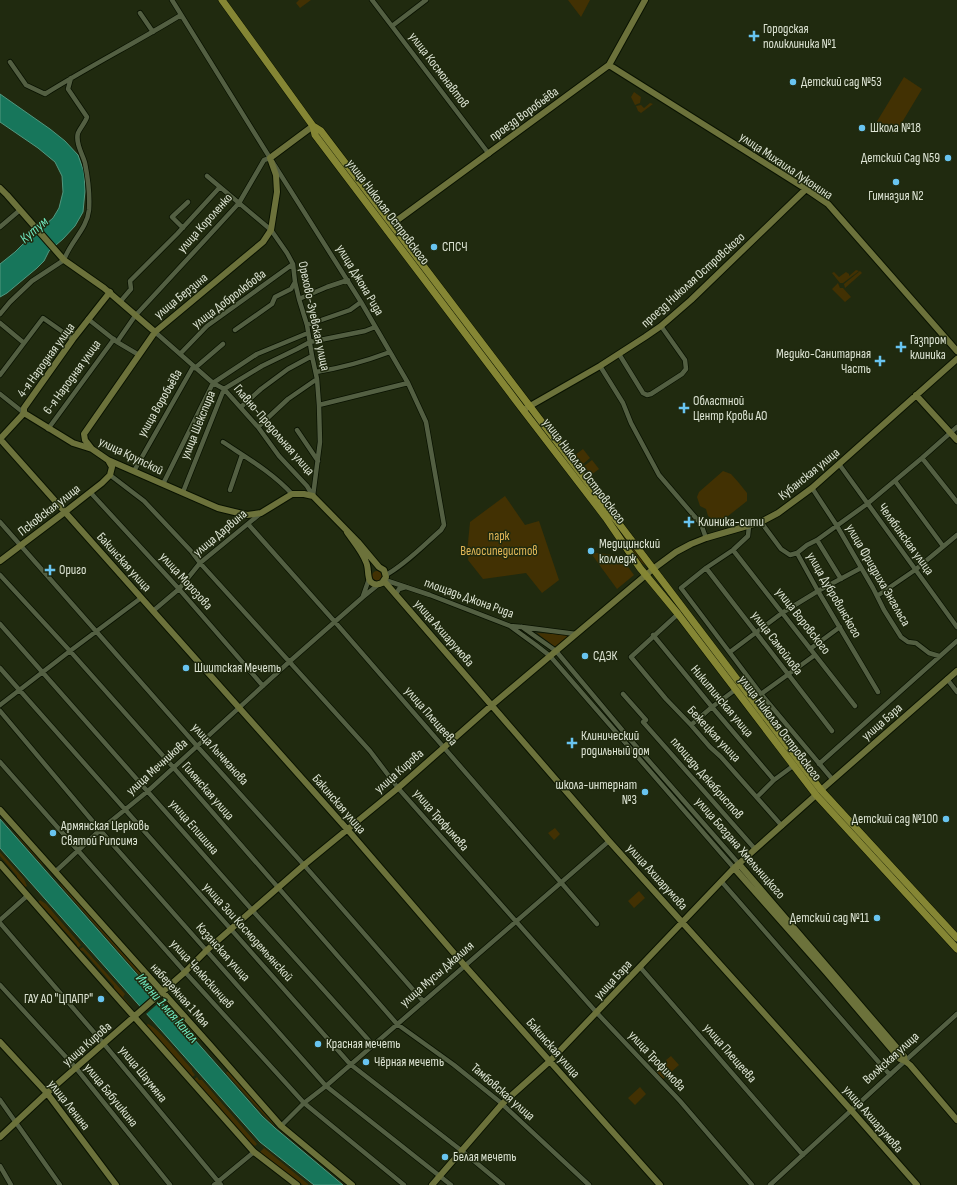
<svg xmlns="http://www.w3.org/2000/svg" width="957" height="1185" viewBox="0 0 957 1185" font-family="'Sofia Sans Condensed',sans-serif">
<rect width="100%" height="100%" fill="#202a0f"/>
<!-- green -->
<path fill="#423103" d="M299 0H311L300 8 296 3Z
M568 0H590L581 17Z
M904 77 922 89 895 134 876 123Z
M634 92 641 97 640 103 635 105 631 97Z
M650 103 653 104 641 113 638 111 636 106 641 105 644 108Z
M418 264 523 402 522 403 417 265Z
M856 270 859 271 843 283H840L832 273 834 272 839 277 846 272 849 274V276Z
M860 271 862 273 845 288 844 284Z
M838 283 840 288H843L851 297 845 302 832 289Z
M583 449 590 458 583 464 575 455Z
M592 460 599 469 591 475 584 466Z
M723 471 731 474 739 483 747 493V501L723 520 715 521 708 516 706 509 700 506 697 497 699 492Z
M505 496 525 525 539 521 559 580 542 593 526 573 483 579 468 560 469 553H467L470 522Z
M616 524 646 564 645 565 642 563 615 527V525Z
M590 552 620 556 634 575 617 589Z
M372 576a5 5 0 1 1 10 0a5 5 0 1 1-10 0Z
M537 633 570 635 555 647Z
M555 828 560 834 554 840 548 833Z
M19 832 47 867 42 864 16 835Z
M0 852 24 879 27 886 24 888 17 881V876L0 856Z
M60 880 145 975 142 978 63 888 60 884Z
M639 891 645 898 634 908 628 901Z
M40 900 46 904 81 945 77 949V945L44 908 41 907 37 903Z
M83 947 125 994 123 997 130 1005 129 1007 114 990V986L83 951 78 950Z
M170 1003 203 1041 202 1042 200 1040H198L176 1015V1013L170 1005Z
M148 1024C158 1027 183 1060 192 1069V1071L195 1075 191 1078 145 1026Z
M671 1056 679 1065 662 1080 655 1073 667 1062 666 1060Z
M228 1071H230L276 1123 274 1125 264 1115 226 1073Z
M197 1077 199 1080H202L257 1144 255 1146 251 1143 250 1144 193 1080Z
M640 1087 646 1094 635 1105 628 1098Z
M284 1130 327 1166 326 1167 282 1132Z
M264 1148 308 1184V1185H303L298 1181 295 1182 259 1153Z"/>
<!-- water -->
<path fill="#17765b" stroke="#52977f" d="M0 94 50 129 65 141 78 155 84 172 85 191 83 212 75 226 63 239 49 251 44 261 37 268 7 293 0 297V264L15 252 25 242 53 218 59 208 63 192 62 176 55 162 38 148 0 122Z
M0 819 262 1116 275 1128 343 1185H314L260 1142 0 848Z"/>
<!-- pier -->
<path fill="#202a0f" d="M156 992 163 999 145 1015 138 1008Z"/>
<g fill="none" stroke-linecap="round" stroke-linejoin="round">
<defs>
<path id="street" d="M172 0 270 158 361 302 408 383 426 422 444 525 441 530C424 545 406 564 386 575
M372 0 489 154
M140 13 153 32
M392 26 426 0
M10 62 26 85 45 94C90 66 137 42 181 15
M207 176 271 230 287 253 293 264 295 282 299 299 307 325 312 356 317 379 319 405 320 442 313 496
M0 227 20 210
M183 228 172 217 188 202
M299 299 327 287 348 280
M120 302 131 289 130 281 177 234 220 187
M0 314 10 302 32 281 64 260C70 242 87 229 89 210 90 195 88 178 85 163 83 155 75 143 78 133 80 128 85 123 87 117L68 89 71 78
M88 319 117 342 139 355
M0 323 24 343
M307 325 350 310 361 302
M235 330 272 304 275 297 291 289 295 282
M155 332 213 383 224 389 258 427 279 456 307 486 313 496
M117 342 135 316 239 203 264 160 270 158
M180 354 207 326 293 264
M619 354 643 393 647 395 651 394 682 374 686 369 685 360 661 326
M600 366 623 403 631 423 659 475 701 524 706 538
M195 368 223 344
M316 372C341 368 366 361 390 352
M0 375 43 318 73 339
M0 394 24 413
M319 405 408 383
M241 407 261 389 288 369 312 356
M258 427 288 399 317 379
M48 429 114 339
M297 430 318 461
M223 442C247 458 273 473 292 494
M922 458 957 502
M839 464 957 627
M134 471 193 367
M110 475 144 501 191 551 200 563 370 751 398 788 597 1013 680 1101 752 1185
M895 481 943 546
M163 484 213 383 257 354 308 333
M812 488 837 526 873 588 884 610 901 637 908 642 916 643 929 653 939 656
M230 490 242 455
M90 492 179 589 263 686
M183 492 224 389 262 366 297 349 310 342 365 331 375 327
M0 522 197 746 304 865 423 1001
M761 522 781 549 790 555 797 553 818 591 878 692
M248 524 335 622 597 924
M749 526 748 536 733 550 706 568 681 588 761 694 833 780
M817 540 841 579
M733 550 855 706
M797 553 807 545 817 540 867 504 922 458 957 427
M706 568 832 731
M0 575 70 651 173 767 397 1024 454 1065 500 1102 589 1185
M385 580 430 595 510 626 522 627 576 634
M396 594 399 589 406 587
M363 596 369 579
M877 596 915 570 957 535
M153 611 179 589 200 563 261 513
M678 614 631 657 666 699 691 725 710 747 721 757 782 826
M0 624 253 911 373 1045
M510 626 536 645 550 656 734 868
M522 627 556 651 628 737 739 864
M653 635 712 707 774 780
M810 649 840 627
M730 652 782 613 818 591 861 568
M0 668 350 1064 462 1151 503 1185
M947 679 957 692
M623 694 646 720
M761 694 815 655
M0 705 70 651 141 598
M0 711 100 830 326 1086 451 1185
M643 722 755 849
M691 725 712 707 735 690
M0 762 185 972 304 1103 404 1185
M819 764 957 641
M757 797 774 780 793 766
M55 872 100 830 148 791 289 662 363 597 379 584
M721 881 890 1075
M0 920 27 896
M0 923 104 1044 221 1185
M640 967 803 1155
M0 985 76 1068 170 1185
M0 1100 60 1185
M281 1126 304 1103 326 1086 609 841
M0 1166 11 1185
M214 1185 254 1152
M770 1185 905 1061 957 1014"/>
<path id="secondary" d="M609 65 806 189 828 204 957 351
M0 188 7 195 64 260 104 288 155 332
M392 224 609 65 645 0
M916 395 957 440
M523 410 600 366 645 337 661 326 691 300 806 189
M24 413 73 443 92 449 108 460 218 508 247 515 261 513 292 494H304L313 496 358 542 379 567 384 570 386 577 382 583C378 585 373 585 370 581 367 576 369 568 366 562 362 551 353 541 347 532
M0 439 347 829 465 966 660 1185
M0 439 24 413V408L73 339 110 292
M92 449 85 440 84 434 155 332 263 242 271 230 277 192 276 175 270 158 313 126
M0 561 61 515 102 483 110 475 112 467 108 460
M384 581 609 841 851 1110 917 1185
M821 790 957 671
M0 810 210 1045 281 1126 352 1185
M0 864 76 951 254 1152 297 1185
M739 864 904 1056 905 1061
M734 868 826 972 900 1059 905 1061 910 1065 957 1120
M0 1042 47 1093 116 1185
M0 1137 47 1093 185 972 207 950 304 865 398 788 492 705 653 569 676 552 691 544 706 538 761 522 778 513 812 488 957 359
M432 1185 502 1104 550 1061 734 868 816 795"/>
<path id="primary" d="M222 0 313 126 321 131 821 790 957 938
M313 126 315 135 523 410 606 518 640 568 678 614 816 795 957 949"/>
</defs>
<!-- street casing -->
<use href="#street" stroke="#091200" stroke-width="6"/>
<!-- secondary casing -->
<use href="#secondary" stroke="#091200" stroke-width="8"/>
<!-- primary casing -->
<use href="#primary" stroke="#091200" stroke-width="8"/>
<!-- street -->
<use href="#street" stroke="#535f42" stroke-width="4.5"/>
<!-- secondary -->
<use href="#secondary" stroke="#6c723b" stroke-width="6"/>
<!-- primary -->
<use href="#primary" stroke="#858634" stroke-width="7"/>
</g>
<!-- markers -->
<g fill="#68c4f0" stroke="#202a0f" stroke-width="1.5">
<path d="M752 30h4v4h4v4h-4v4h-4v-4h-4v-4h4z"/>
<circle cx="793" cy="82" r="4"/>
<circle cx="862" cy="128" r="4"/>
<circle cx="948" cy="158" r="4"/>
<circle cx="896" cy="182" r="4"/>
<circle cx="434" cy="247" r="4"/>
<path d="M899 341h4v4h4v4h-4v4h-4v-4h-4v-4h4z"/>
<path d="M878 355h4v4h4v4h-4v4h-4v-4h-4v-4h4z"/>
<path d="M682 402h4v4h4v4h-4v4h-4v-4h-4v-4h4z"/>
<path d="M687 516h4v4h4v4h-4v4h-4v-4h-4v-4h4z"/>
<circle cx="591" cy="551" r="4"/>
<path d="M48 564h4v4h4v4h-4v4h-4v-4h-4v-4h4z"/>
<circle cx="585" cy="656" r="4"/>
<circle cx="186" cy="668" r="4"/>
<path d="M570 737h4v4h4v4h-4v4h-4v-4h-4v-4h4z"/>
<circle cx="645" cy="792" r="4"/>
<circle cx="946" cy="819" r="4"/>
<circle cx="53" cy="833" r="4"/>
<circle cx="877" cy="918" r="4"/>
<circle cx="101" cy="999" r="4"/>
<circle cx="318" cy="1044" r="4"/>
<circle cx="366" cy="1062" r="4"/>
<circle cx="445" cy="1157" r="4"/>
</g>
<g text-anchor="middle" dominant-baseline="central" stroke-width="3" stroke-linejoin="round" paint-order="stroke">
<!-- poi labels -->
<g font-size="13" fill="#dde4d4" stroke="#202a0f" text-anchor="start">
<text x="763" y="29">Городская<tspan x="763" dy="15">поликлиника №1</tspan></text>
<text x="801" y="82">Детский сад №53</text>
<text x="870" y="128">Школа №18</text>
<text x="940" y="158" text-anchor="end">Детский Сад N59</text>
<text x="896" y="196" text-anchor="middle">Гимназия N2</text>
<text x="442" y="247">СПСЧ</text>
<text x="910" y="340">Газпром<tspan x="910" dy="15">клиника</tspan></text>
<text x="871" y="354" text-anchor="end">Медико-Санитарная<tspan x="871" dy="15">Часть</tspan></text>
<text x="693" y="401">Областной<tspan x="693" dy="15">Центр Крови АО</tspan></text>
<text x="698" y="522">Клиника-сити</text>
<text x="599" y="544">Медицинский<tspan x="599" dy="15">колледж</tspan></text>
<text x="59" y="570">Ориго</text>
<text x="593" y="656">СДЭК</text>
<text x="194" y="668">Шиитская Мечеть</text>
<text x="581" y="736">Клинический<tspan x="581" dy="15">родильный дом</tspan></text>
<text x="637" y="785" text-anchor="end">школа-интернат<tspan x="637" dy="15">№3</tspan></text>
<text x="938" y="819" text-anchor="end">Детский сад №100</text>
<text x="61" y="826">Армянская Церковь<tspan x="61" dy="15">Святой Рипсимэ</tspan></text>
<text x="869" y="918" text-anchor="end">Детский сад №11</text>
<text x="93" y="999" text-anchor="end">ГАУ АО "ЦПАПР"</text>
<text x="326" y="1044">Красная мечеть</text>
<text x="374" y="1062">Чёрная мечеть</text>
<text x="453" y="1157">Белая мечеть</text>
</g>
<!-- street labels -->
<g font-size="13" fill="#dde4d4" stroke="#202a0f">
<text transform="translate(439 70) rotate(53)">улица Космонавтов</text>
<text transform="translate(524 114) rotate(-36)">проезд Воробьёва</text>
<text transform="translate(786 166) rotate(34)">улица Михаила Луконина</text>
<text transform="translate(388 212) rotate(53)">улица Николая Островского</text>
<text transform="translate(205 223) rotate(-48)">улица Короленко</text>
<text transform="translate(360 280) rotate(59)">улица Джона Рида</text>
<text transform="translate(693 280) rotate(-42)">проезд Николая Островского</text>
<text transform="translate(181 296) rotate(-39)">улица Берзина</text>
<text transform="translate(229 299) rotate(-37)">улица Добролюбова</text>
<text transform="translate(314 316) rotate(78)">Орехово-Зуевская улица</text>
<text transform="translate(46 360) rotate(-54)">4-я Народная улица</text>
<text transform="translate(72 377) rotate(-54)">6-я Народная улица</text>
<text transform="translate(160 403) rotate(-60)">улица Воробьёва</text>
<text transform="translate(198 425) rotate(-68)">улица Шекспира</text>
<text transform="translate(274 430) rotate(49)">Главно-Продольная улица</text>
<text transform="translate(131 456) rotate(26)">улица Крупской</text>
<text transform="translate(584 471) rotate(53)">улица Николая Островского</text>
<text transform="translate(809 474) rotate(-39)">Кубанская улица</text>
<text transform="translate(49 510) rotate(-38)">Псковская улица</text>
<text transform="translate(220 533) rotate(-40)">улица Дарвина</text>
<text transform="translate(906 539) rotate(54)">Челябинская улица</text>
<text transform="translate(124 562) rotate(48)">Бакинская улица</text>
<text transform="translate(878 575) rotate(60)">улица Фридриха Энгельса</text>
<text transform="translate(186 581) rotate(48)">улица Морозова</text>
<text transform="translate(834 595) rotate(60)">улица Дубровинского</text>
<text transform="translate(469 598) rotate(20)">площадь Джона Рида</text>
<text transform="translate(803 621) rotate(52)">улица Воровского</text>
<text transform="translate(444 633) rotate(49)">улица Ахшарумова</text>
<text transform="translate(777 643) rotate(53)">улица Самойлова</text>
<text transform="translate(722 701) rotate(50)">Никитинская улица</text>
<text transform="translate(431 716) rotate(49)">улица Плещеева</text>
<text transform="translate(882 722) rotate(-41)">улица Бэра</text>
<text transform="translate(780 728) rotate(53)">улица Николая Островского</text>
<text transform="translate(714 734) rotate(47)">Бежецкая улица</text>
<text transform="translate(220 754) rotate(48)">улица Лычманова</text>
<text transform="translate(157 767) rotate(-42)">улица Мечникова</text>
<text transform="translate(399 771) rotate(-41)">улица Кирова</text>
<text transform="translate(707 778) rotate(49)">площадь Декабристов</text>
<text transform="translate(208 791) rotate(49)">Гилянская улица</text>
<text transform="translate(339 804) rotate(49)">Бакинская улица</text>
<text transform="translate(441 820) rotate(49)">улица Трофимова</text>
<text transform="translate(194 827) rotate(49)">улица Епишина</text>
<text transform="translate(740 848) rotate(49)">улица Богдана Хмельницкого</text>
<text transform="translate(657 877) rotate(48)">улица Ахшарумова</text>
<text transform="translate(248 932) rotate(48)">улица Зои Космодемьянской</text>
<text transform="translate(223 952) rotate(48)">Казанская улица</text>
<text transform="translate(202 974) rotate(48)">улица Челюскинцев</text>
<text transform="translate(437 974) rotate(-41)">улица Мусы Джалиля</text>
<text transform="translate(613 980) rotate(-47)">улица Бэра</text>
<text transform="translate(180 995) rotate(48)">набережная 1 Мая</text>
<text transform="translate(87 1044) rotate(-41)">улица Кирова</text>
<text transform="translate(553 1048) rotate(49)">Бакинская улица</text>
<text transform="translate(730 1053) rotate(49)">улица Плещеева</text>
<text transform="translate(891 1058) rotate(-42)">Волжская улица</text>
<text transform="translate(657 1061) rotate(47)">улица Трофимова</text>
<text transform="translate(143 1074) rotate(51)">улица Шаумяна</text>
<text transform="translate(503 1092) rotate(41)">Тамбовская улица</text>
<text transform="translate(111 1095) rotate(51)">улица Бабушкина</text>
<text transform="translate(69 1105) rotate(52)">улица Ленина</text>
<text transform="translate(873 1119) rotate(49)">улица Ахшарумова</text>
</g>
<!-- park labels -->
<g font-size="13" fill="#e3b858" stroke="#202a0f">
<text x="499" y="536">парк<tspan x="499" dy="15">Велосипедистов</tspan></text>
</g>
<!-- water labels -->
<g font-size="14" font-style="italic" fill="#70e9c0" stroke="#202a0f">
<text transform="translate(34 230) rotate(-41)">Кутум</text>
<text transform="translate(167 1008) rotate(49)">Имени 1 мая канал</text>
</g>
</g>
</svg>
